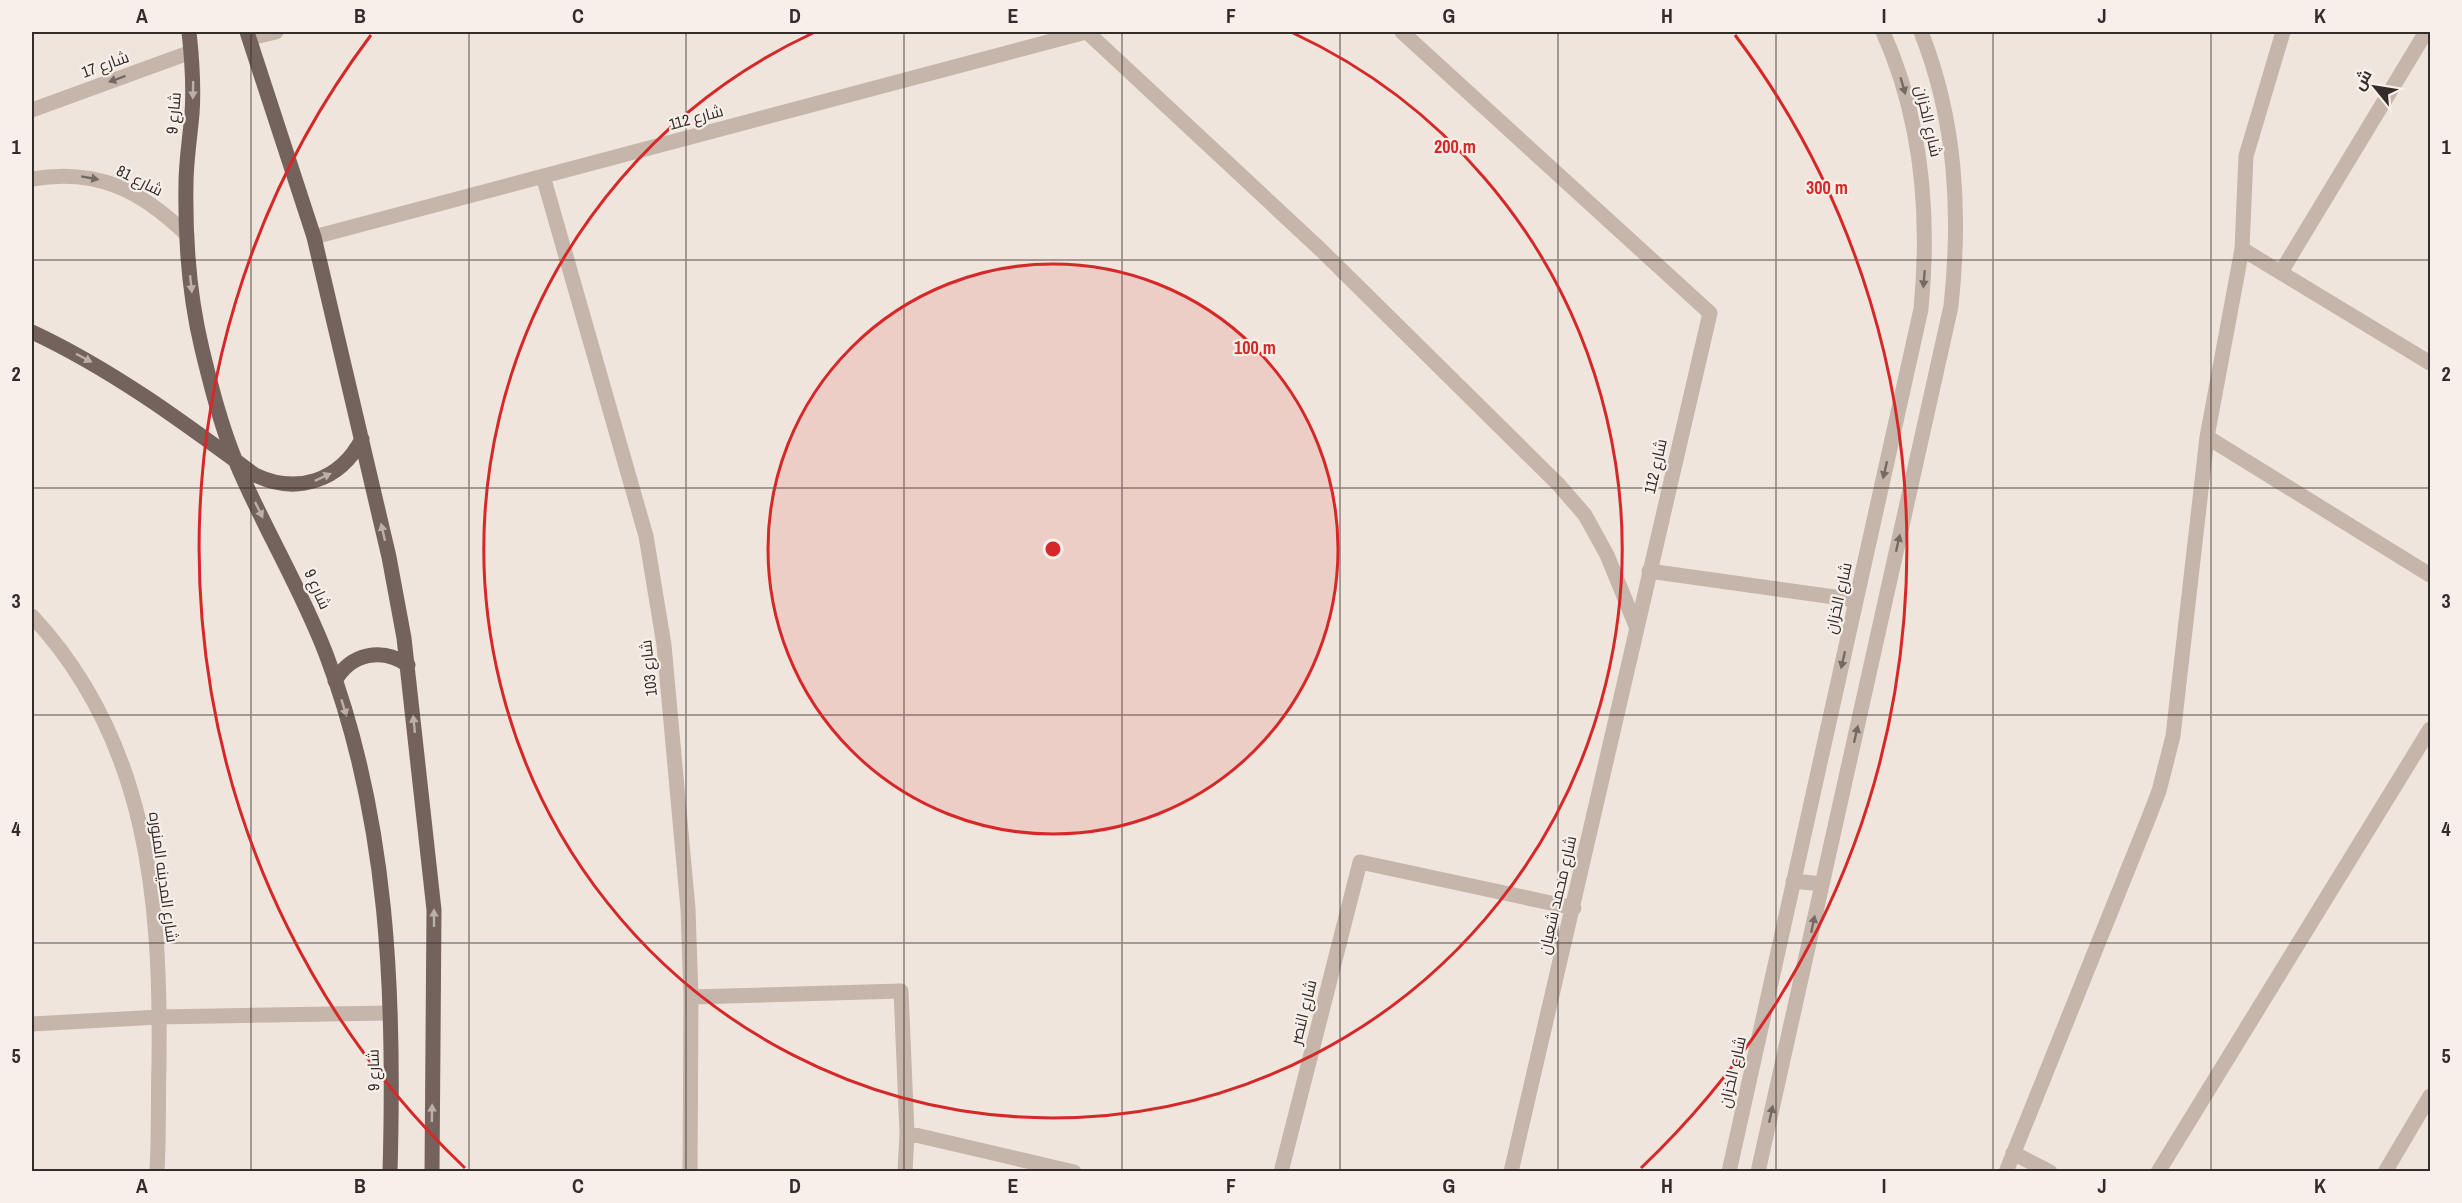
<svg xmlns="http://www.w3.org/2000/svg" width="2462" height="1203" viewBox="0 0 2462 1203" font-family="'Archivo Narrow',Cairo,sans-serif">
<rect width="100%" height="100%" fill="#efe5dd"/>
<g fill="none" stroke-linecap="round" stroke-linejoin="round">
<!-- minor -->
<path stroke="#c5b5aa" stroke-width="15" d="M1087 32 1321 250 1558 484 1585 515 1607 555 1636 626
M1402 32 1710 313 1511 1172
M250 38 276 32
M32 110 191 52
M543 176 646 536 664 645 688 909 691 997 690 1172
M32 179C97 168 141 190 187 235
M314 237 1086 32
M2242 249 2430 363
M2281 272 2426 32
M2207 437 2430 575
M1649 571 1856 600
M32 616C148 740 161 900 159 1062 158 1099 159 1135 157 1172
M1793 881 1822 884
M691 997 901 991 907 1133 905 1172
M32 1024 159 1017 390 1013
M907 1133 1074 1172
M2013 1153 2050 1172
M1281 1172 1360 862 1574 908
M1729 1172 1921 309C1930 215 1922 119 1883 32
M1758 1172 1951 306C1961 212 1956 120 1921 32
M2006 1172 2149 817 2159 791 2173 736 2207 437 2242 249 2246 156 2283 32
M2158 1172 2430 729
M2385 1172 2430 1096"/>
<!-- major -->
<path stroke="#74625c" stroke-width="15" d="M189 32C192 59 194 86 192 114 190 137 186 161 186 184 185 239 189 295 202 349 211 386 221 426 236 462 263 527 300 586 326 654 389 820 395 996 390 1172
M247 32 314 237 389 557 404 638 434 910 432 1172
M32 332C113 370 183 422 255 475 297 495 340 481 362 439
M335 681C351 653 382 647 408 665"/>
</g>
<!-- one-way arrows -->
<defs><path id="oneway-solid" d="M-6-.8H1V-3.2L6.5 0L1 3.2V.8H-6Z" transform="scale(1.5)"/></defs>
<g fill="#756a63">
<use href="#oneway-solid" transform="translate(117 79) rotate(160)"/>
<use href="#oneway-solid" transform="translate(1903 86) rotate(74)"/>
<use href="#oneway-solid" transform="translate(90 178) rotate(10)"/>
<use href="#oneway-solid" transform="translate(1924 279) rotate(95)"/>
<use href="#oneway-solid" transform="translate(1885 470) rotate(103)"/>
<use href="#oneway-solid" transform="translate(1898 543) rotate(-77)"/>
<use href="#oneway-solid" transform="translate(1843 660) rotate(103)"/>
<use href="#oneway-solid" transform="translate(1856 734) rotate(-77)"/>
<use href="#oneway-solid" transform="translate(1813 924) rotate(-78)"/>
<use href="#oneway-solid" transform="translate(1771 1114) rotate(-78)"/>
</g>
<g fill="#bcb0aa">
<use href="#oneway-solid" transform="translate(193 90) rotate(91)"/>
<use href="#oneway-solid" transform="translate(191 284) rotate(84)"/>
<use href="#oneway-solid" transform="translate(84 358) rotate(28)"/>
<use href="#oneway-solid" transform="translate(323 477) rotate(-25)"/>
<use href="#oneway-solid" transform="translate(259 510) rotate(64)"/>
<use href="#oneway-solid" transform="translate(383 532) rotate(-103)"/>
<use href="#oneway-solid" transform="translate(344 708) rotate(73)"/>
<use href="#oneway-solid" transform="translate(414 724) rotate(-96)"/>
<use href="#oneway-solid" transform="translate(434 918) rotate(-90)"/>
<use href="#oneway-solid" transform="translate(432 1113) rotate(-89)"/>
</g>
<!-- grid -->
<path fill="none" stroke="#342c29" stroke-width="1.5" stroke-opacity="0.55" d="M251 32V1172M469 32V1172M686 32V1172M904 32V1172M1122 32V1172M1340 32V1172M1558 32V1172M1776 32V1172M1993 32V1172M2211 32V1172M32 260H2430M32 488H2430M32 715H2430M32 943H2430"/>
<!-- distance rings -->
<circle cx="1053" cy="549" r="285" fill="#d62828" fill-opacity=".12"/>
<g fill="none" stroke="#d62828" stroke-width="3">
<circle cx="1053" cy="549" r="285"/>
<path d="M1293 33A569 569 0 1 1 813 33"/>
<path d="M465 1168A854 854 0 0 1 371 35M1735 35A854 854 0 0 1 1641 1168"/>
</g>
<g text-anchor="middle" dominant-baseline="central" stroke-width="4.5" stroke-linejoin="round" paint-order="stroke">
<!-- street labels -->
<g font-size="16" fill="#342c29" stroke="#f7efe9">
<text transform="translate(105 64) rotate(-20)">شارع 17</text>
<text transform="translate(173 113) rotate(-85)">شارع 9</text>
<text transform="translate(696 117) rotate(-15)">شارع 112</text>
<text transform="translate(1929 121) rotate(77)">شارع الخزان</text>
<text transform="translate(140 180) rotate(27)">شارع 81</text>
<text transform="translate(1655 466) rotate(-77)">شارع 112</text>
<text transform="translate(318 589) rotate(66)">شارع 9</text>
<text transform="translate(1838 598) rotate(-77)">شارع الخزان</text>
<text transform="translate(648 668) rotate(-96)">شارع 103</text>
<text transform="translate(164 877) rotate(82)">شارع المدينه المنوره</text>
<text transform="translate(1557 895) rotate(-77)">شارع محمد شعبان</text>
<text transform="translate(1303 1012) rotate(-76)">شارع النصر</text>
<text transform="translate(373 1070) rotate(-91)">شارع 9</text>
<text transform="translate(1732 1072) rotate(-77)">شارع الخزان</text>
</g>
</g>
<circle cx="1053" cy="549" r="9" fill="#d62828" stroke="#f7efe9" stroke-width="3"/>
<g font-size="18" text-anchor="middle" font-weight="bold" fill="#d62828" stroke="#f7efe9" stroke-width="4.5" stroke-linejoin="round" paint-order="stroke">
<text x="1455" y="153">200 m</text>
<text x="1827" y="194">300 m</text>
<text x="1255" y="354">100 m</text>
</g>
<!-- border -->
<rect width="2462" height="1203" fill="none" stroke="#f7efe9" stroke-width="66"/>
<!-- north arrow -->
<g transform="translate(2375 87) rotate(300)" stroke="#f7efe9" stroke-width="4.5" paint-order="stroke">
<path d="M0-4.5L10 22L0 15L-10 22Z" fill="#342c29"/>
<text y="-9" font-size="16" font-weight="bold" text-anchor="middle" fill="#342c29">ش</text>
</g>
<rect x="33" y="33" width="2396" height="1137" fill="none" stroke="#342c29" stroke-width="2"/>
<g font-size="20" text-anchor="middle" font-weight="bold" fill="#342c29">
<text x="142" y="23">A</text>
<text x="360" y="23">B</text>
<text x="578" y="23">C</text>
<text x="795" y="23">D</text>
<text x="1013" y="23">E</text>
<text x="1231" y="23">F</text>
<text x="1449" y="23">G</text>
<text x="1667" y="23">H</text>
<text x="1884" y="23">I</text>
<text x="2102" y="23">J</text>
<text x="2320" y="23">K</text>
<text x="16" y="154">1</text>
<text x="2446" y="154">1</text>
<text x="16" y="381">2</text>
<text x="2446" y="381">2</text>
<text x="16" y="608">3</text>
<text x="2446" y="608">3</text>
<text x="16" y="836">4</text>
<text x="2446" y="836">4</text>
<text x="16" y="1063">5</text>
<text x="2446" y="1063">5</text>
<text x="142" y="1193">A</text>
<text x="360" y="1193">B</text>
<text x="578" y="1193">C</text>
<text x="795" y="1193">D</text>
<text x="1013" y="1193">E</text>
<text x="1231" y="1193">F</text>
<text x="1449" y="1193">G</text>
<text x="1667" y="1193">H</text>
<text x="1884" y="1193">I</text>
<text x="2102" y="1193">J</text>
<text x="2320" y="1193">K</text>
</g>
</svg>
